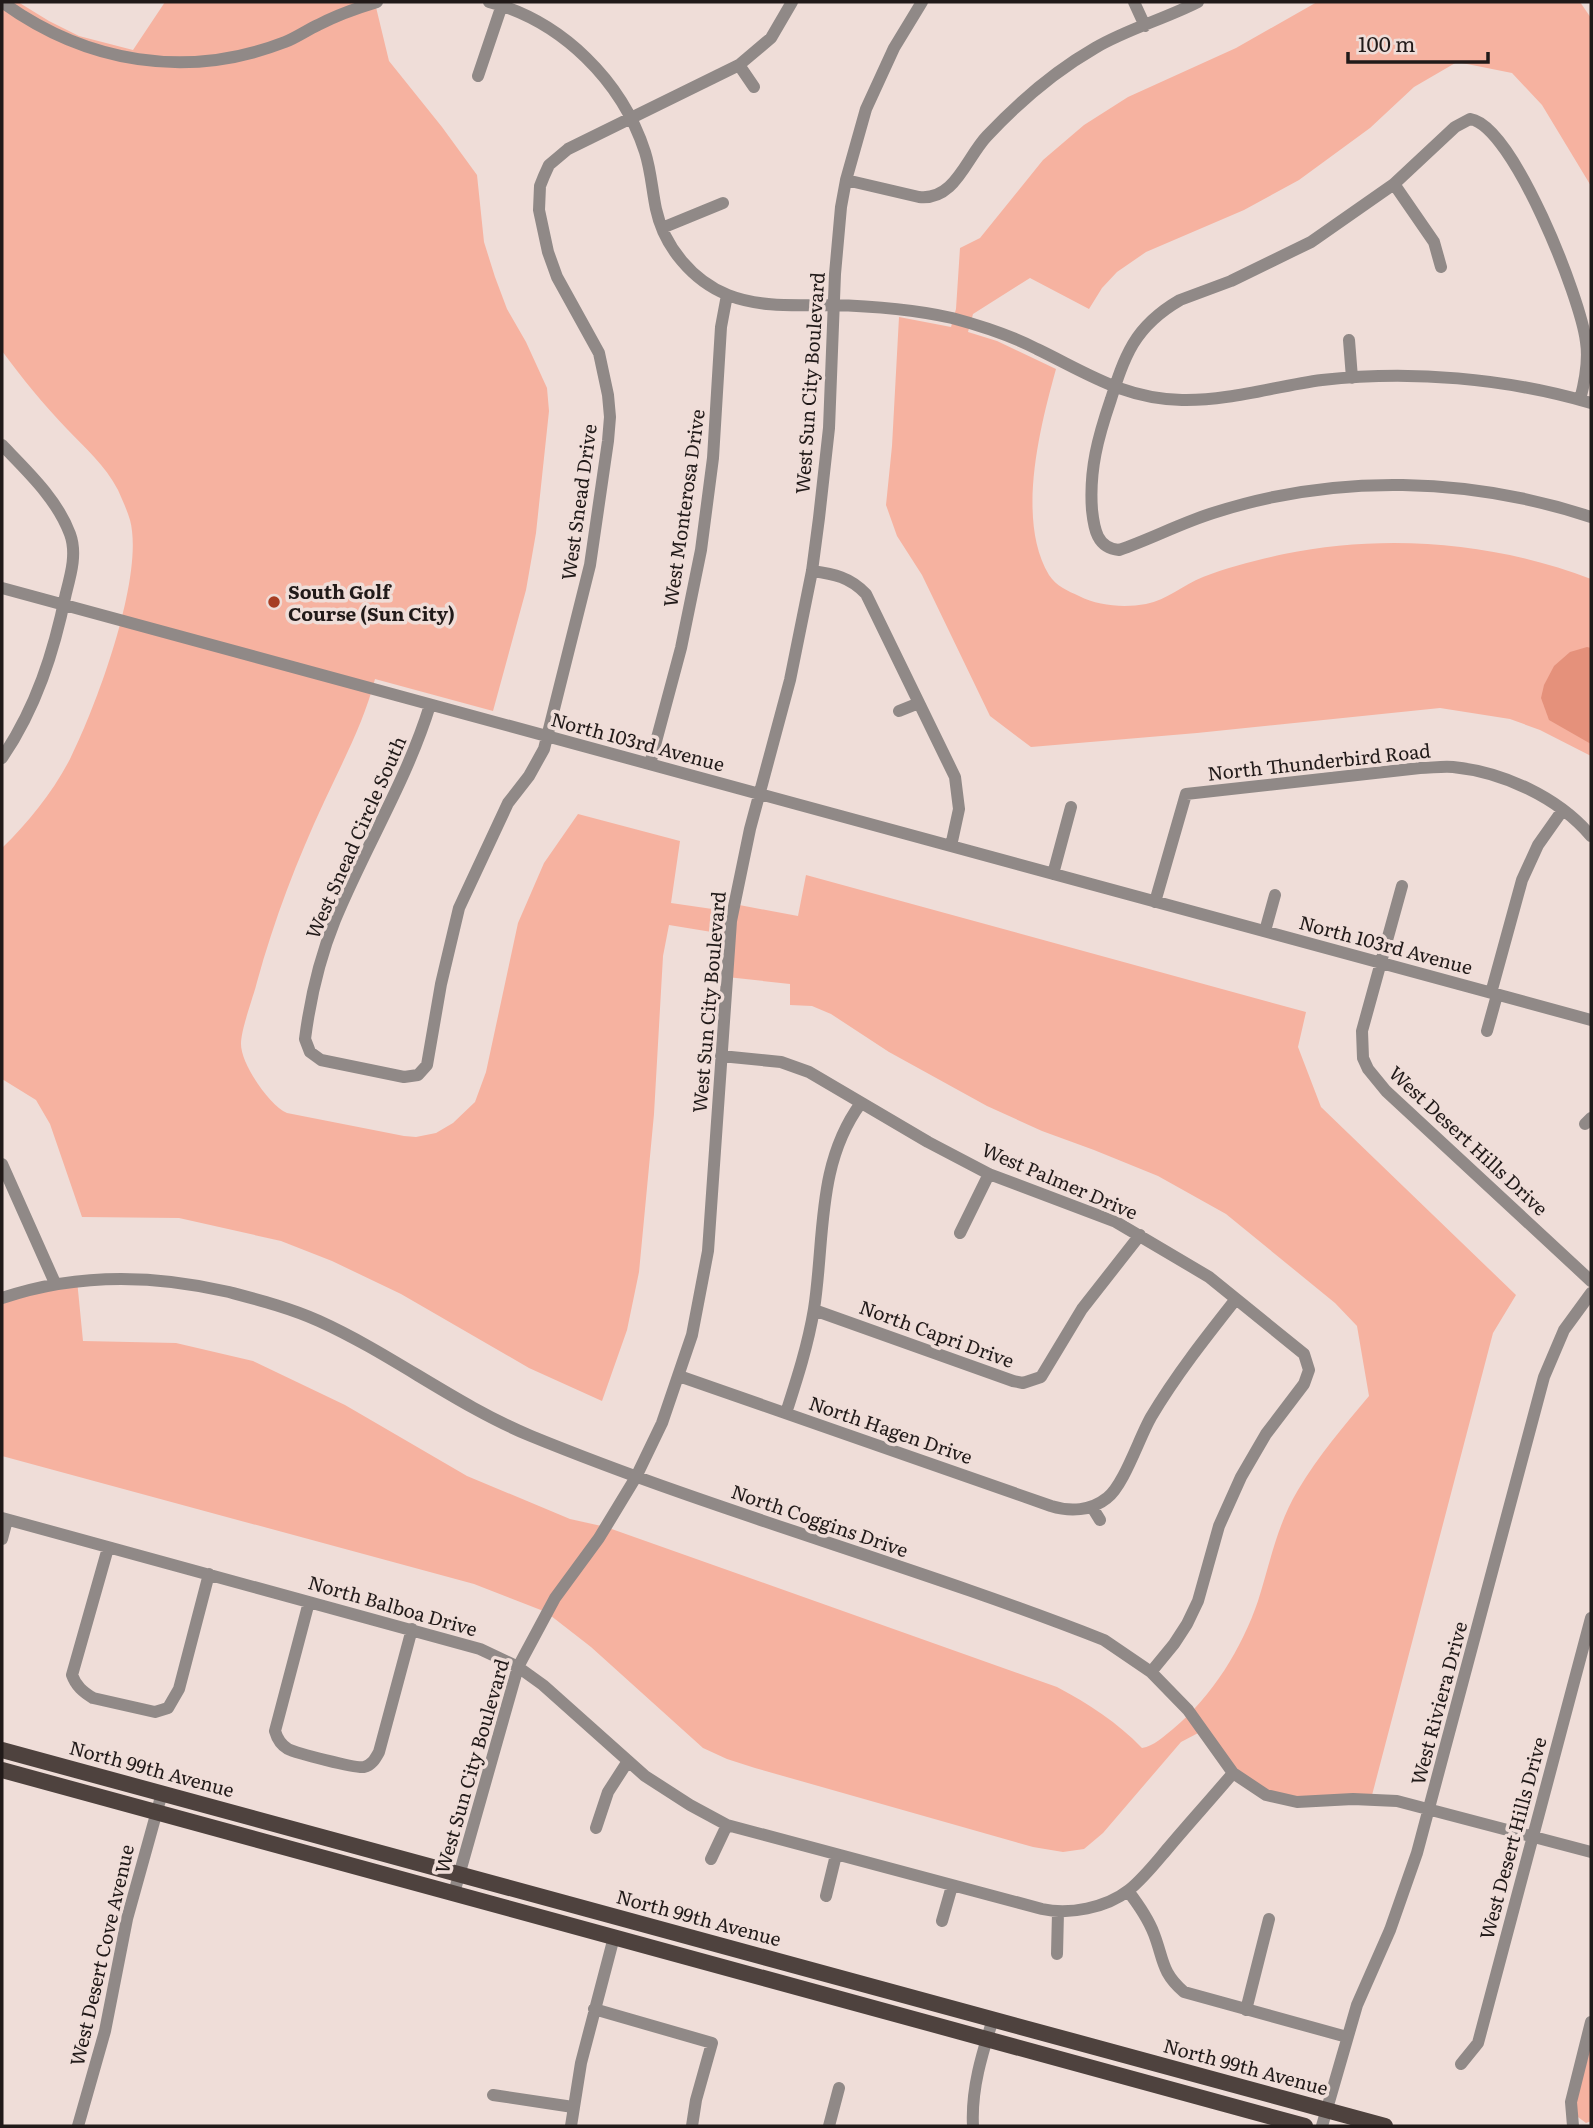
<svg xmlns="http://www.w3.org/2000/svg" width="1593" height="2128" viewBox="0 0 1593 2128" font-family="Literata,serif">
<rect width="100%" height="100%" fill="#efddd8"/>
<!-- green -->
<path fill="#f6b2a0" d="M2 2H18L49 21 79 36 133 50 165 2 375 3 389 61 442 127 477 175 484 242 495 277 507 309 526 342 547 388 549 411 536 533 526 590 493 711 375 679C364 722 343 761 324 802 297 860 274 920 257 982 253 998 241 1029 241 1044 241 1064 269 1105 287 1113L404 1136 416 1137 436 1133 453 1123 475 1102 486 1072 518 923 544 863 578 814 680 841 671 903 733 912 734 904 798 916 806 875 1306 1012 1298 1047 1321 1107 1516 1295 1493 1333 1371 1799 1316 1802 1253 1788 1202 1731 1181 1742 1103 1833 1084 1849 1063 1852 1033 1847 755 1768 727 1759 703 1748 591 1647 546 1612 474 1584 2 1456V1298L77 1280 83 1341 176 1343 253 1361 345 1405 467 1476 570 1519 606 1527 1057 1687C1089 1704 1117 1722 1142 1748 1154 1746 1163 1737 1173 1729 1212 1697 1242 1648 1258 1601 1270 1563 1277 1525 1298 1490 1318 1456 1344 1426 1369 1396L1357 1326 1335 1303 1226 1214 1158 1176 1094 1150 1042 1131 987 1106 889 1052 831 1014 812 1006 790 1005V984L727 977 730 935 669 925 663 956 654 1114 639 1272 627 1330 602 1401 529 1368 401 1294 332 1261 281 1241 179 1218 82 1217 50 1124 36 1100 2 1079V848C28 823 53 792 70 759 96 707 145 576 130 520 127 510 122 499 118 490 105 465 85 448 67 429 43 404 22 378 2 351Z
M1317 2H1580L1591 18V186L1542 105 1512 73 1457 62 1414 87 1370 128 1299 180 1244 210 1146 252 1117 272 1102 288 1089 309 1030 278 973 314 968 332 997 341 1056 369C1040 427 1016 520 1049 575 1056 586 1068 591 1079 596 1099 606 1124 608 1146 604 1167 600 1183 585 1203 577 1228 567 1258 560 1284 554 1386 533 1495 542 1591 579V756L1540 730 1510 719 1440 708 1197 733 1031 747 990 716 922 575 897 536 886 505 892 446 899 317 951 327 956 309 960 248 980 238 1043 160 1084 125 1128 97 1236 48Z
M1591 2038V2121L1586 2123 1578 2117 1575 2103Z"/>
<!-- water -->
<path fill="#e5917b" d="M1587 647 1591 648V744L1549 720 1541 698 1544 685 1554 666 1570 652Z"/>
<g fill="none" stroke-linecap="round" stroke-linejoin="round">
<!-- minor -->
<path stroke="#908987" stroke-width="12" d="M2 2C86 63 187 80 285 42 296 38 307 30 318 25 337 15 357 8 377 2
M489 2C562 21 622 81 645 152 651 171 652 190 656 209 664 247 693 281 728 295 761 308 796 305 831 305 872 306 912 309 952 318 982 326 1010 335 1037 349 1087 373 1124 399 1182 400 1229 401 1276 386 1322 380 1411 370 1505 378 1591 403
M1134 2 1145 26
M739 65 754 87
M478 76 502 5
M846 180 919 197C955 201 966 158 987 136 1018 103 1055 71 1095 48 1127 29 1165 19 1198 2
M1394 184 1434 242 1441 267
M662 228 723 203
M1349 340 1352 378
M1580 400C1585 381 1589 361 1586 342 1581 299 1513 125 1470 119L1455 127 1394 184 1311 242 1231 281 1180 300C1161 311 1145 324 1133 344 1123 361 1117 380 1111 399 1098 437 1089 470 1092 510 1094 529 1097 548 1119 550 1151 539 1181 523 1213 513 1336 473 1470 477 1591 517
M2 445C28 472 57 499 70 534 77 553 71 574 66 593 54 652 36 708 2 758
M812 571C834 574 850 577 866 594L955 777 959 809 951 846
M2 588 1591 1020
M430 705C407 780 365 847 335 920 320 957 310 1000 305 1039L310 1052 321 1060 404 1077 418 1075 427 1065 441 984 459 908 508 803 529 776 544 749 590 565 608 441 610 417 608 395 599 353 557 277 548 252 539 210 540 186 544 176 549 165 568 149 739 65 771 38 792 2
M899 711 919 703
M650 764 681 648 701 550 713 458 721 327 727 295
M1053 874 1071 807
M1402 886 1362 1031 1363 1058 1368 1069 1386 1091 1591 1281
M1155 902 1186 794 1420 768C1431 768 1442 766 1453 767 1503 772 1558 797 1591 836
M1265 931 1275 895
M1491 993 1522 880 1538 845 1562 811
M1487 1031 1497 995
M721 1056 781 1062 809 1072 928 1142 989 1174 1116 1222 1209 1277 1304 1354 1309 1370 1304 1384 1266 1434 1241 1477 1219 1526 1198 1601 1187 1624 1174 1644 1151 1672
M1585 1124 1591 1118
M2 1164 55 1283
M960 1233 989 1174
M2 1298C76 1273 152 1274 229 1292 259 1300 290 1308 319 1321 392 1354 456 1405 531 1436 719 1513 916 1566 1104 1640L1151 1672 1188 1710 1233 1773 1266 1795 1297 1802 1353 1799 1397 1801 1591 1852
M814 1310 1013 1381 1023 1383 1041 1377 1082 1309 1140 1235
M679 1376 1051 1506C1070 1512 1091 1511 1107 1498 1124 1485 1139 1438 1151 1417 1176 1375 1206 1337 1236 1299
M786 1413C797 1379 808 1345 814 1309 825 1238 816 1164 861 1103
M1092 1507 1100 1520
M2 1518 480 1649 518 1667 543 1685 645 1776 690 1805 727 1825 1042 1909C1069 1915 1106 1908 1129 1890 1144 1878 1157 1861 1169 1847 1190 1822 1212 1798 1233 1773
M2 1539 7 1520
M108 1548 72 1675C76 1686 83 1692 93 1698L155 1712 168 1708 179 1689 209 1574
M309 1602 275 1731C277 1738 281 1745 288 1749 296 1753 357 1769 364 1767 372 1765 375 1759 379 1752L412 1629
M596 1828 608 1792 628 1761
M711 1859 727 1825
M1128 1891C1138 1904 1148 1918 1154 1934 1164 1960 1161 1972 1184 1992L1347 2037
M454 1893 518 1667 555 1598 599 1538 636 1477 662 1423 692 1335 708 1251 731 921 750 829 790 680 812 571 819 518 829 428 835 274 841 207 846 180 866 109 894 48 922 2
M826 1896 836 1855
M942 1921 952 1886
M1057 1954 1058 1912
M594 2009 712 2043 696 2100 692 2126
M1246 2010 1269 1919
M1461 2064 1478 2043 1591 1618
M493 2095 573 2107
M78 2126 105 2031 127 1919 162 1793
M571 2126 581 2063 614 1937
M829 2126 839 2088
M973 2126C971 2089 982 2054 993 2019
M1322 2126 1357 2005 1390 1930 1417 1853 1544 1377 1564 1330 1591 1293
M1573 2126 1571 2102 1591 2022"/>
<!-- major -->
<path stroke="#4e423e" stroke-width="16" d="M2 1750 1385 2126
M2 1770 1305 2126"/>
</g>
<!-- markers -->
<circle fill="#a63d23" stroke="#efddd8" stroke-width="2.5" cx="274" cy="602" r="7"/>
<g text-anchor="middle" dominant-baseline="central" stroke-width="7" stroke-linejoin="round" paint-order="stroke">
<!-- street labels -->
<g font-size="19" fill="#211a19" stroke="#efddd8">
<text transform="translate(809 383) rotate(-86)">West Sun City Boulevard</text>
<text transform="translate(578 502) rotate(-82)">West Snead Drive</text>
<text transform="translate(683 508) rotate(-82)">West Monterosa Drive</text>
<text transform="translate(638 741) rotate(15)">North 103rd Avenue</text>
<text transform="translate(1319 761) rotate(-6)">North Thunderbird Road</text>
<text transform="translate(355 837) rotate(-66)">West Snead Circle South</text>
<text transform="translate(1386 944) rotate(15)">North 103rd Avenue</text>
<text transform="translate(708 1002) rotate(-85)">West Sun City Boulevard</text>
<text transform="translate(1469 1140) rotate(43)">West Desert Hills Drive</text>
<text transform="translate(1060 1180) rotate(23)">West Palmer Drive</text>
<text transform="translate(937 1333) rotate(20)">North Capri Drive</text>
<text transform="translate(891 1429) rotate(19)">North Hagen Drive</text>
<text transform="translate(820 1520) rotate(19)">North Coggins Drive</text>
<text transform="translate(393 1605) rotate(16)">North Balboa Drive</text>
<text transform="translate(1438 1703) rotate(-75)">West Riviera Drive</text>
<text transform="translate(471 1766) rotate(-74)">West Sun City Boulevard</text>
<text transform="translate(152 1768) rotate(15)">North 99th Avenue</text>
<text transform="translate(1512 1838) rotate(-75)">West Desert Hills Drive</text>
<text transform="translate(699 1917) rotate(15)">North 99th Avenue</text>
<text transform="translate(101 1955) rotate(-77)">West Desert Cove Avenue</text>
<text transform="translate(1246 2066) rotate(15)">North 99th Avenue</text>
</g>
<!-- poi labels -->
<g font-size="19" font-weight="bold" fill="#211a19" stroke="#efddd8" text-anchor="start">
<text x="288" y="591">South Golf<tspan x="288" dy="22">Course (Sun City)</tspan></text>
</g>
</g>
<!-- border -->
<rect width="1593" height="2128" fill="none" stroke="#211a19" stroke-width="7"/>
<!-- scale -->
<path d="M1348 52v10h140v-10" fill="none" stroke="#211a19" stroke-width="3.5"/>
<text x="1358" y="52" font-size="21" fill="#211a19" stroke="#efddd8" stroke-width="5" paint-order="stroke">100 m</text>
</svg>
